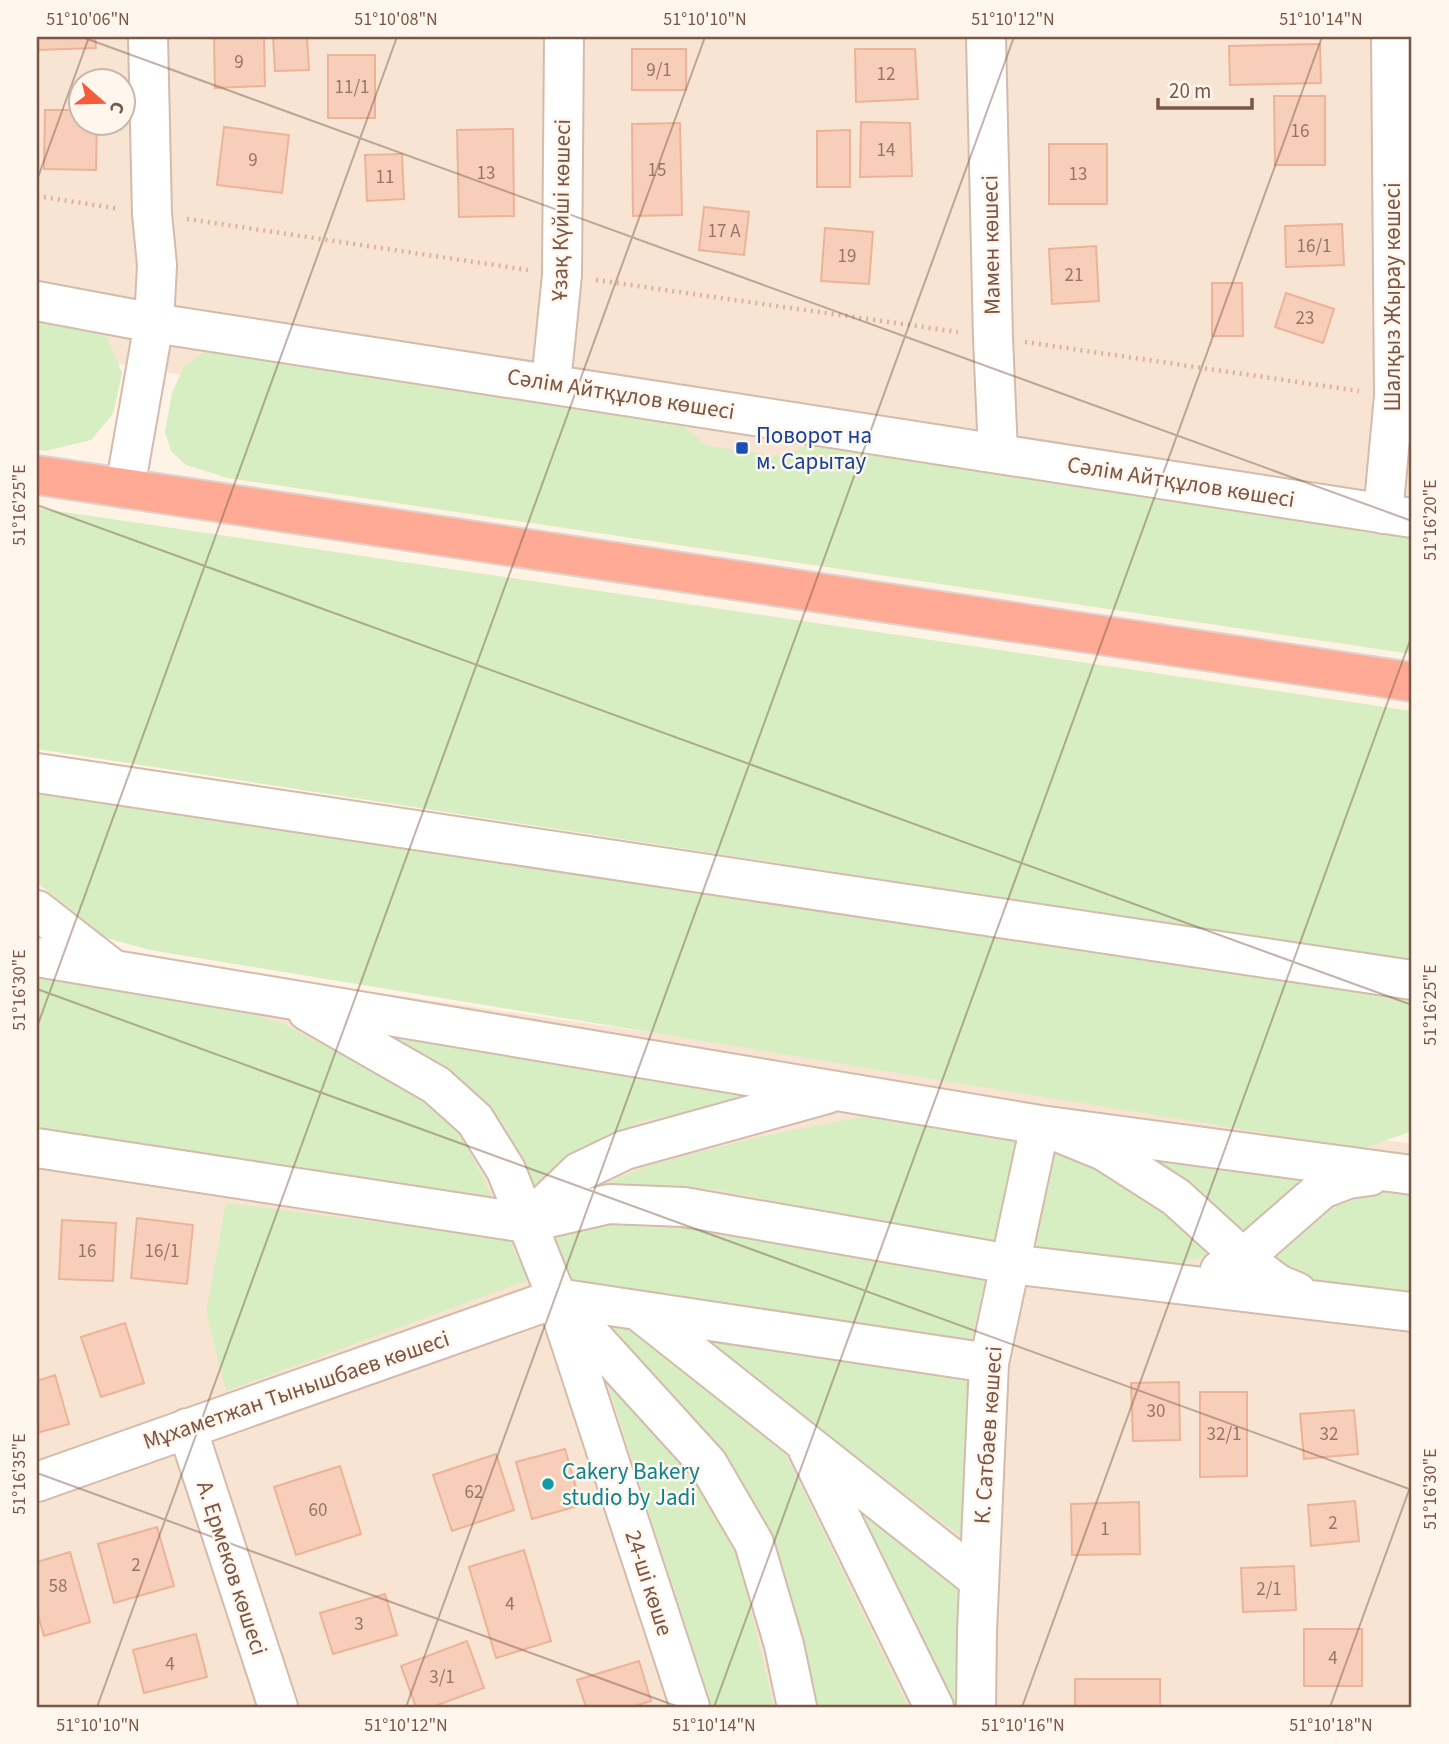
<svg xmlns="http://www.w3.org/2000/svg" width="1449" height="1744" viewBox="0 0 1449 1744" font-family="'Source Sans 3',sans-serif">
<rect width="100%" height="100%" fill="#fff3e5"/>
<!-- residential -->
<path fill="#f7e4d2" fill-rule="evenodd" d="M37 37H1412V585L37 350ZM80 80H122V122H80Z
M37 943 1412 1144V1707H37Z"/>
<!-- green -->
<path fill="#d6eec1" d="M37 320 76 327 107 337 122 373 113 414 91 440 45 451 37 449Z
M234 349 673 417 707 446 786 457 815 440 1412 528V654L228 478 186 465 171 451 165 432 172 393 184 366 206 351Z
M37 508 1412 711V961L37 749Z
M37 791 1412 996V1131L1361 1149 150 950 106 938 37 883Z
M37 977 210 1004 280 1022 420 1096 460 1132 494 1200 37 1131Z
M360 1027 759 1097 642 1121 582 1151 534 1197 505 1124 463 1085Z
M861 1117 1016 1135 995 1244 717 1190 645 1185 585 1192 650 1165 754 1138Z
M1056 1145 1134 1187 1209 1254 1178 1265 1138 1264 1033 1247Z
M1134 1153 1307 1179 1246 1234Z
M1379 1190 1412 1194V1291L1320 1281 1291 1270 1274 1257 1342 1195Z
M226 1203 509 1239 528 1280 226 1391 206 1313Z
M601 1223 690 1228 986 1278 970 1344 567 1282 552 1237Z
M593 1319 627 1323 786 1455 908 1707H815L776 1548 747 1489Z
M692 1333 969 1381 966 1540Z
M603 1370 709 1501 740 1565 774 1707H712Z
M856 1502 959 1586 958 1707H953Z"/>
<!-- building -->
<path fill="#f7ceb9" stroke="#ecb398" stroke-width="2" d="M37 37H95L96 48 37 50Z
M264 37 265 86 215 88 214 38Z
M273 37H307L309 70 275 71Z
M1320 44 1321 83 1230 85 1229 46Z
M632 49H686V90H632Z
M855 49H915L918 99 856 102Z
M328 55H375V118H328Z
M1274 96H1325V165H1275Z
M45 110H80V122H97L96 170 44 169Z
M861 122 910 123 912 176 860 177Z
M680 123 682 215 633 216 632 124Z
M224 127 289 135 282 193 217 185Z
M513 129 514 216 459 217 457 130Z
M850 130V187H817V131Z
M1049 144H1107V204H1049Z
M402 154 404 199 367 201 365 155Z
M704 207 749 212 744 255 699 250Z
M1342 224 1344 265 1286 267 1285 226Z
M825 228 873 232 869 284 821 281Z
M1096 246 1099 301 1052 304 1049 249Z
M1212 283H1242L1243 336H1212Z
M1286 293 1334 309 1323 343 1275 327Z
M137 1218 193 1225 187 1284 131 1278Z
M62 1220 116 1223 113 1281 59 1279Z
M125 1323 144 1383 101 1397 81 1337Z
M55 1375 69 1424 37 1433V1381Z
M1179 1382 1180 1440 1133 1441 1131 1383Z
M1200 1392H1247V1476L1200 1477Z
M1354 1410 1358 1454 1304 1459 1300 1414Z
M565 1449 581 1505 532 1519 516 1462Z
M496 1454 514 1510 452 1531 433 1475Z
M340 1466 361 1534 296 1555 274 1487Z
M1355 1501 1359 1541 1311 1546 1308 1505Z
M1139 1502 1140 1554 1072 1555 1071 1504Z
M157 1527 174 1586 114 1603 98 1544Z
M524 1550 551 1641 496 1658 469 1567Z
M70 1552 90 1622 44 1636 37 1611V1562Z
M1294 1566 1296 1610 1243 1612 1241 1568Z
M385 1594 397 1635 333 1654 320 1613Z
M1304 1629H1362V1686H1304Z
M196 1634 207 1677 144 1693 133 1650Z
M467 1641 484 1688 432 1707H416L401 1666Z
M639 1661 651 1701 630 1707H586L577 1680Z
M1075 1679H1160V1707H1075Z"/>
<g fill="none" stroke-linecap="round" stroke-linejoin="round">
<defs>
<path id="minor" d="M986 37 993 338 998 453
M37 301 154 323 1412 518
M551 383 562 275 564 37
M125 488 154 323 157 265 152 214 148 37
M1383 514 1394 396 1391 37
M37 773 1412 980
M37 910 110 967
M37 957 1040 1125 1412 1175
M307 1011 436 1085 475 1120 506 1170 557 1298 708 1464 754 1543 784 1645 797 1707
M37 1148 526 1223 609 1204 684 1207 1010 1264 1412 1312
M528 1221 579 1172 625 1150 827 1094
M1220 1270 1243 1258 1322 1189 1348 1179 1370 1176
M560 1310 690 1707
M640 1312 979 1580
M187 1428 278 1707
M808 1450 934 1707
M37 1482 557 1298 989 1363
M976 1707 977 1631 989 1363 1040 1125 1104 1151 1176 1197 1243 1258 1278 1284 1297 1292"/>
<path id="highway" d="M37 475 1412 682"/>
</defs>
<!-- minor casing -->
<use href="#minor" stroke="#d4bbac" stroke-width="42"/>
<!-- highway casing -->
<use href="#highway" stroke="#ddd3cf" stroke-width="42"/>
<!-- path -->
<path stroke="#ddb19c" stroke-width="4.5" stroke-dasharray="2 5" stroke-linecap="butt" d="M37 196 120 209
M187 219 528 270
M596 280 958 332
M1025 342 1359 391"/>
<!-- minor -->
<use href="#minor" stroke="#fff" stroke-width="38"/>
<!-- highway -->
<use href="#highway" stroke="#ffaa95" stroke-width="38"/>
</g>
<!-- ticks -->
<path fill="none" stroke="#7b5646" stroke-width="2" stroke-opacity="0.45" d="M82 37 1412 521M37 180 89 37M37 505 1412 1005M37 989 1412 1490M37 1027 397 37M37 1473 679 1707M97 1707 705 37M406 1707 1014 37M714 1707 1322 37M1022 1707 1412 635M1330 1707 1412 1482"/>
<!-- markers -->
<rect fill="#1a4fb4" stroke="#fff7ed" stroke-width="2.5" x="735" y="441" width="14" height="14" rx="3.5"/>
<circle fill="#0f9aa8" stroke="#fff7ed" stroke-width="2.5" cx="548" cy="1484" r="7"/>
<g text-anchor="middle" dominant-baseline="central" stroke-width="5" stroke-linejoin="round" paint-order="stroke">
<!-- number labels -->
<g font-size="19" fill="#9a7463">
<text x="239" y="62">9</text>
<text x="659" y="70">9/1</text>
<text x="886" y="74">12</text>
<text x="352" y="87">11/1</text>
<text x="1300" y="131">16</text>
<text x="886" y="150">14</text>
<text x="253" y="160">9</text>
<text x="657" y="170">15</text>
<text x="486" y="173">13</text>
<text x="1078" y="174">13</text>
<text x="385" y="177">11</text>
<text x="724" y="231">17 А</text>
<text x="1314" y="246">16/1</text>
<text x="847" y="256">19</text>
<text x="1074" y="275">21</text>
<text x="1305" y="318">23</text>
<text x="87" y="1251">16</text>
<text x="162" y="1251">16/1</text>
<text x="1156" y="1411">30</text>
<text x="1224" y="1434">32/1</text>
<text x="1329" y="1434">32</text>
<text x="474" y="1492">62</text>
<text x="318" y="1510">60</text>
<text x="1333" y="1523">2</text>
<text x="1105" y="1529">1</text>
<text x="136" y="1565">2</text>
<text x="58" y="1586">58</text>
<text x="1269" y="1589">2/1</text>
<text x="510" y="1604">4</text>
<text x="359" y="1624">3</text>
<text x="1333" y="1658">4</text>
<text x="170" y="1664">4</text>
<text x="442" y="1677">3/1</text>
</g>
<!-- street labels -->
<g font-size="23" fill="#7b5646" stroke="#fff7ed">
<text transform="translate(561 210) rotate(-89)">Ұзақ Күйші көшесі</text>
<text transform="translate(991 245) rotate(-91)">Мамен көшесі</text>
<text transform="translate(1392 297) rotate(-90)">Шалқыз Жырау көшесі</text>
<text transform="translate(621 394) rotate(9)">Сәлім Айтқұлов көшесі</text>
<text transform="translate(1181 482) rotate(9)">Сәлім Айтқұлов көшесі</text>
<text transform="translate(296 1390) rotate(-19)">Мұхаметжан Тынышбаев көшесі</text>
<text transform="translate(988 1435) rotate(-86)">К. Сатбаев көшесі</text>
<text transform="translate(232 1568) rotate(72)">А. Ермеков көшесі</text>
<text transform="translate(649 1583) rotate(72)">24-ші көше</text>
</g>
<!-- transit labels -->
<g font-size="23" fill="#164399" stroke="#fff7ed" text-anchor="start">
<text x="756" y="435">Поворот на<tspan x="756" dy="26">м. Сарытау</tspan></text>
</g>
<!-- culture labels -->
<g font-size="23" fill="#0d838f" stroke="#fff7ed" text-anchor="start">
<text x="562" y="1471">Cakery Bakery<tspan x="562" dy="26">studio by Jadi</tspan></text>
</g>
</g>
<!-- border -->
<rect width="1449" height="1744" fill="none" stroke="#fff7ed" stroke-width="77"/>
<!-- north arrow -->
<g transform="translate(102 102) rotate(110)"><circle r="33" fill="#fff7ed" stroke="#cab7aa" stroke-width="2"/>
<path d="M0-5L12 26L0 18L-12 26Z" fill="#f55b3d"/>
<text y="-10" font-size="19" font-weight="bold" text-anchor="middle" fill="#7b5646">С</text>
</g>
<!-- scale -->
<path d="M1158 98v10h94v-10" fill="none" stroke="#7b5646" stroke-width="3.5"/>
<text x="1169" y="98" font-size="21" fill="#7b5646" stroke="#fff7ed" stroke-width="5" paint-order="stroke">20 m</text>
<rect x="38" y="38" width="1372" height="1668" fill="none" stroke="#7b5646" stroke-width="2.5"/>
<g font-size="18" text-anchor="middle" fill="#7b5646">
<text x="88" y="25">51°10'06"N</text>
<text x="396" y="25">51°10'08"N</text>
<text x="705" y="25">51°10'10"N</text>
<text x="1013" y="25">51°10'12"N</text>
<text x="1321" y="25">51°10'14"N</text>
<text transform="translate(19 505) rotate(-90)" y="6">51°16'25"E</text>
<text transform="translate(1430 520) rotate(-90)" y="6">51°16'20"E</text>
<text transform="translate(19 990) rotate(-90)" y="6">51°16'30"E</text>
<text transform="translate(1430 1005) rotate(-90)" y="6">51°16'25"E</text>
<text transform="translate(19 1474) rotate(-90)" y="6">51°16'35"E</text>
<text transform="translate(1430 1489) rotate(-90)" y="6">51°16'30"E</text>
<text x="98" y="1731">51°10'10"N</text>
<text x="406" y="1731">51°10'12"N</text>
<text x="714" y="1731">51°10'14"N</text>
<text x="1023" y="1731">51°10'16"N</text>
<text x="1331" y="1731">51°10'18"N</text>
</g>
</svg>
